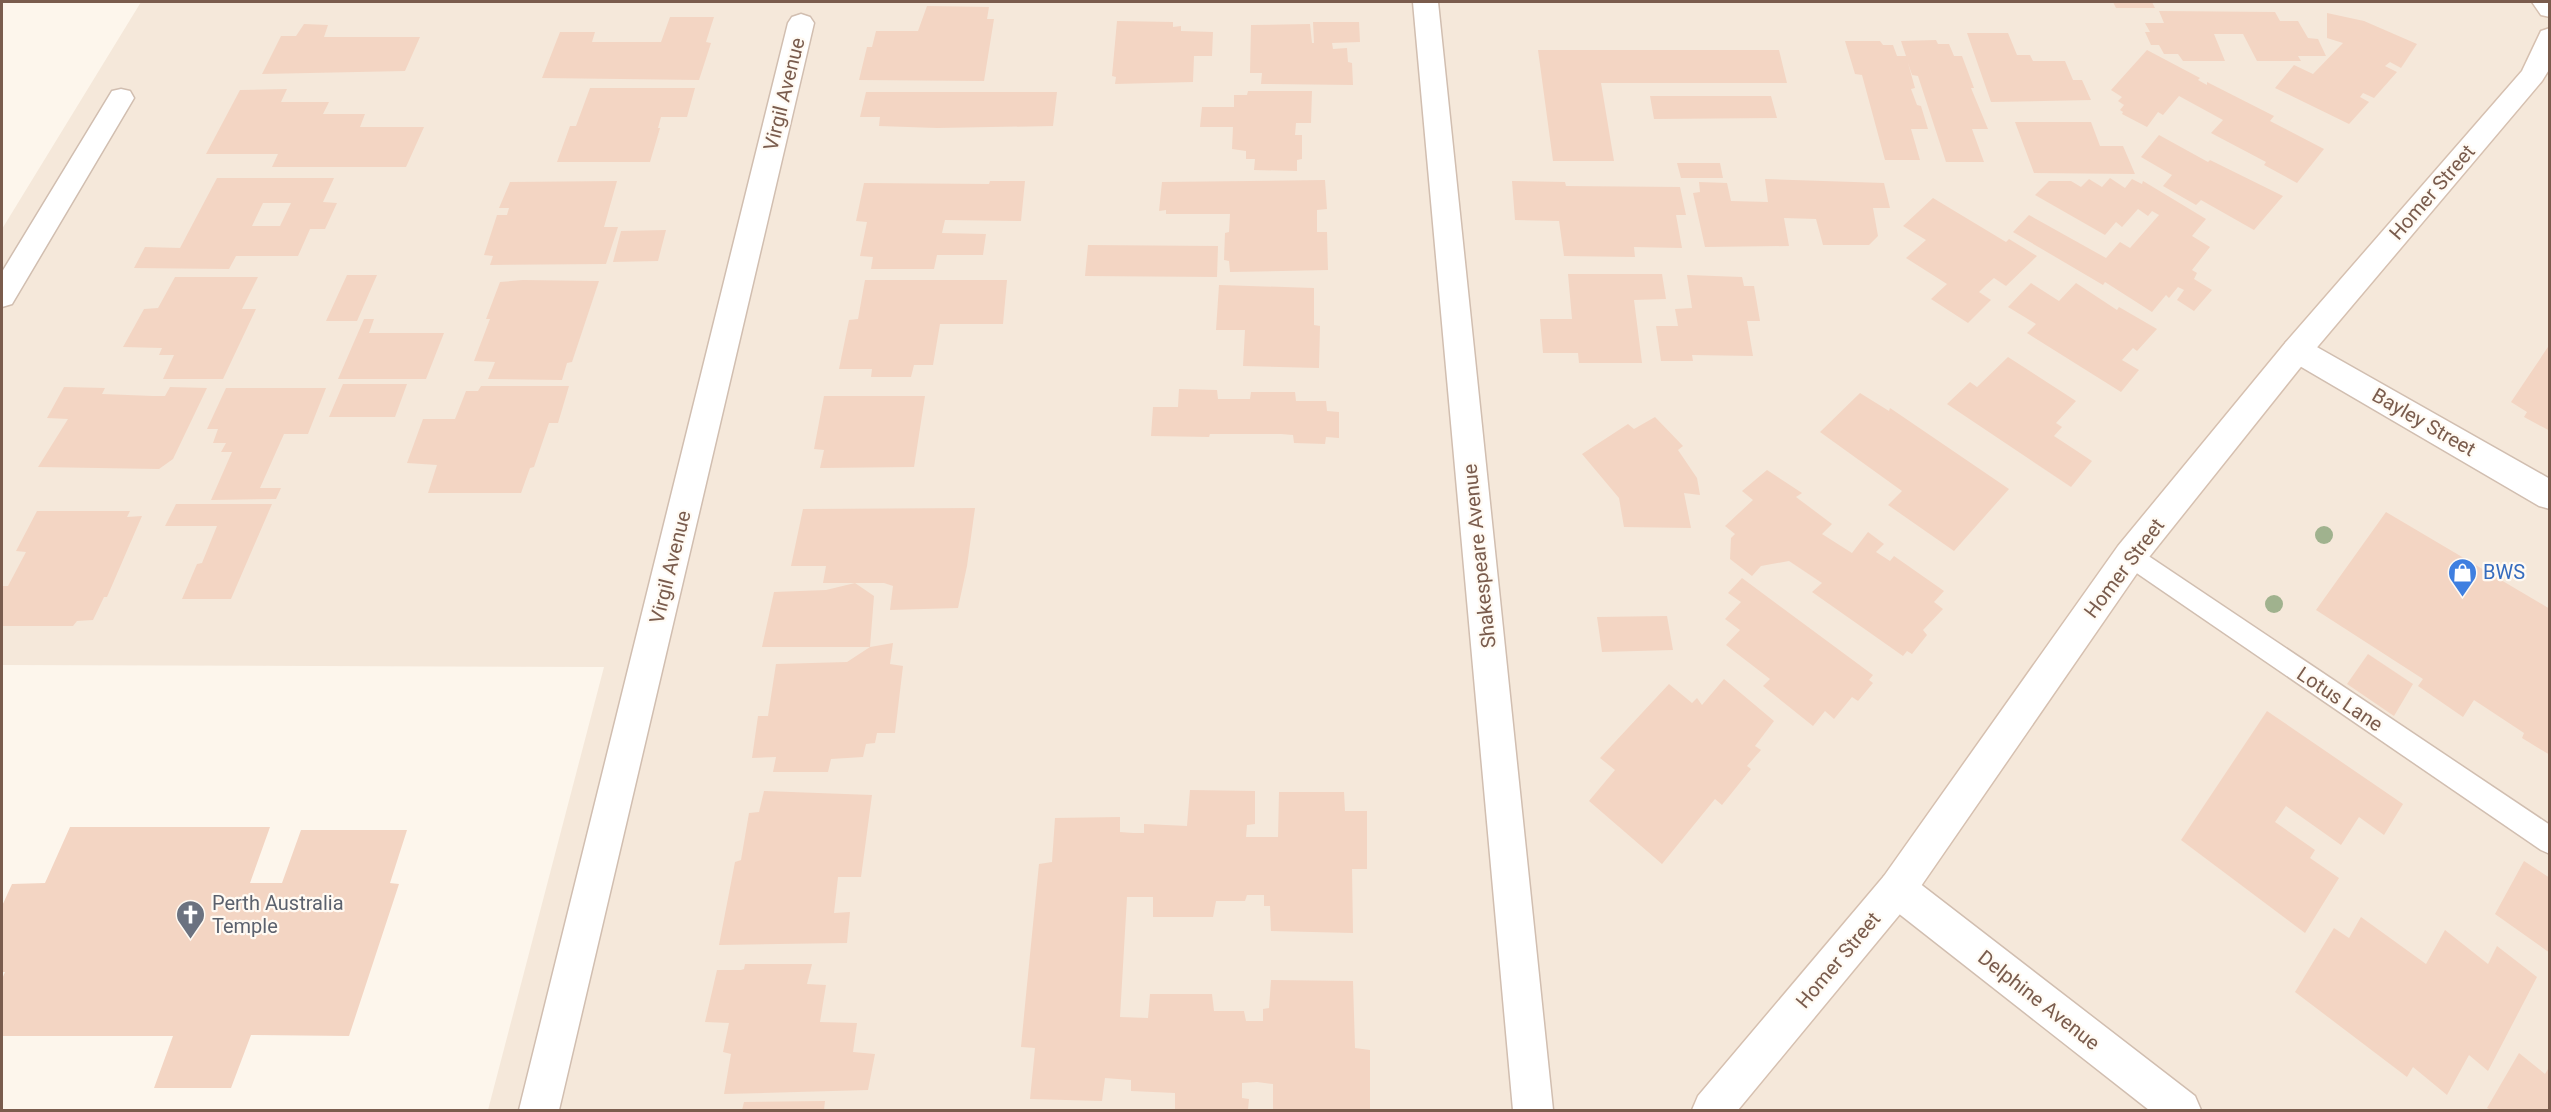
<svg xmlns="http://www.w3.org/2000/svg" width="2551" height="1112" viewBox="0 0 2551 1112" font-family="Roboto,sans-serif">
<rect width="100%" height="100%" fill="#fdf6ec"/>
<!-- residential -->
<path fill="#f5e8da" d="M141 2H2549V1110H488L604 667 2 665V229Z"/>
<!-- building -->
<path fill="#f3d5c3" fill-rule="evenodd" d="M2113 2H2152L2155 8H2116Z
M927 6 989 7 987 19H994L984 81 859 80 867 47H872L876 31H918Z
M2159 11 2275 12 2280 21H2298L2308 38 2318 39 2326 56H2298L2301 61H2257L2243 34H2214L2225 61H2183L2178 54H2164L2159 45H2151L2145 32H2150L2145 23H2164Z
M2327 13 2364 21 2417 44 2401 68 2390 62 2385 66 2397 72 2374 98 2363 93 2360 97 2369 102 2349 124 2275 88 2294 65 2313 74 2343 43 2327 38Z
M670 17H714L706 42 711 43 699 80 542 78 560 32H595L592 42H661Z
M1117 21 1173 22V27L1181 26V31L1213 32 1212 56H1194L1193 82 1115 84 1116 77 1112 76Z
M1313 22H1359L1360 42 1332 43 1333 49 1347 48 1348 62 1352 63 1353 85 1261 84 1262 73H1250L1251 25 1310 24 1312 43H1314Z
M304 24 328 25 324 37H420L405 71 262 74 281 36H296Z
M1967 33H2008L2017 55H2030L2033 61H2065L2073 80H2082L2091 100 1991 102Z
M1936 40 1938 44H1949L1954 56H1962L1974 88H1971L1988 129H1972L1984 162H1946L1918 76 1912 75 1908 63 1915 88 1911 89 1917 105 1921 106 1928 129H1911L1920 160H1885L1862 75 1855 74 1845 41H1880L1883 45H1893L1897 56H1906L1901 41Z
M1538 50H1779L1787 83H1601L1614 161H1553Z
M2147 50 2200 78 2198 80 2207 85V82L2274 116 2270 121 2324 149 2297 183 2264 165 2266 162 2211 133 2223 120 2179 96 2163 115 2158 112 2147 127 2122 114 2123 112 2120 110 2124 105 2118 101 2122 97 2111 90Z
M590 88H695L687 117H661L658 128H660L650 162H557L570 126H576Z
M287 89 281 102H329L323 114H365L360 127H424L406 167H272L278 154H206L240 90Z
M1248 91H1312L1311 123H1296L1295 135H1302V159L1297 160V171L1254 170 1255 159H1246V151L1232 149 1233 127H1200L1202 107H1234V95H1247Z
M866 92H1057L1053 126 937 128 879 126 880 117H860Z
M1650 96H1771L1777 118 1654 119Z
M2015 122H2091L2100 146H2123L2135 174 2034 173Z
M2159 135 2208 162 2210 160 2283 196 2254 230 2201 200 2196 205 2163 186 2172 175 2141 157Z
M1677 163H1720L1723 178H1681Z
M217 178H334L323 202 337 203 325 229H310L298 256H236L229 269 134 268 145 247 180 248ZM263 203H291L280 226H252Z
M2110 178 2125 188 2132 179 2142 184 2143 181 2206 219 2192 236 2210 247 2192 270 2197 273 2194 279 2212 290 2194 311 2177 300 2184 290 2178 287 2169 298 2166 295 2152 312 2105 282 2103 285 2013 232 2029 215 2106 258 2120 242 2130 248 2159 215 2152 211 2148 216 2138 209 2122 227 2116 222 2105 235 2035 195 2049 181H2071L2081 187 2089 179 2102 187Z
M1765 179 1884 183 1890 208H1873L1878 236 1869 245H1823L1816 219 1784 218 1789 246 1705 247 1693 193 1700 192 1699 182 1727 183 1731 201 1768 202Z
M1325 180 1327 209 1317 210V232H1327L1328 270 1230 272 1229 261 1224 260 1225 233 1229 232 1230 214H1166V210L1159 211 1162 182Z
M617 181 604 227H618L606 264 490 265 493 256 484 255 497 215H507L509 208H499L510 182Z
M990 181H1025L1021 221 945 220 942 233 986 234 983 255H937L934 269H871L873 257 860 256 867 222 856 221 864 183 989 184Z
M1512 181 1565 182 1566 186 1680 187 1686 215H1676L1682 248 1634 247 1635 257 1564 256 1559 221 1515 220Z
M1933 198 2006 242 2009 239 2037 256 2006 286 1994 278 1986 285 1979 292 1991 300 1968 323 1931 299 1947 284 1906 258 1926 240 1903 226Z
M666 230 658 261 613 262 621 231Z
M1088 245 1218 246 1217 277 1085 276Z
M1568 274H1662L1666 299 1634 300 1642 363H1579L1578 353H1543L1540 319H1572Z
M347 275H377L357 321H326Z
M1687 275 1742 277 1744 286H1754L1760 321H1747L1753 356 1692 355 1693 361H1661L1656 326H1678L1675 309 1692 308Z
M175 277H258L242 309H256L223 379H163L174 355H159L162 348 123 347 144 309 158 308Z
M523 280 599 281 572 362 567 363 562 380 488 379 495 362 474 361 490 319H486L500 282Z
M865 280H1007L1003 324H940L933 365H914L911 377H871L872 369H839L849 320 858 319Z
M2031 283 2059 301 2076 283 2117 310 2119 307 2157 329 2137 351 2133 348 2122 360 2139 370 2121 392 2027 333 2036 324 2008 307Z
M1219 285 1314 288V325L1320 326 1319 368 1243 366 1245 330H1216Z
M364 319H374L369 333H444L426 379H338Z
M2550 344V431L2524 417 2527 412 2511 402Z
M2008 357 2076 401 2056 423 2062 427 2054 436 2092 461 2071 487 1947 404 1970 382 1977 387Z
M343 384H407L395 417H329Z
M481 386H569L558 423H549L534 467 530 468 521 493H428L437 465 407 463 423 419H455L466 391H478Z
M64 387 105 388 102 394 153 396H165L170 387 207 388 173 459 159 469 38 467 68 419 47 418Z
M226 388H326L308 434H284L260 488H281L276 499 211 500 232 452H221L226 443H213L218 429H207Z
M1179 389 1217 390 1218 399H1250L1251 392H1295L1296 401H1326L1327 411 1339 412V438L1326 437 1325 444 1294 443 1293 435 1281 434H1210L1209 437 1151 436 1153 407H1178Z
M1860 393 1889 411 1890 408 2009 489 1954 551 1888 505 1902 491 1820 432Z
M824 396H925L914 467 820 468 824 450 814 449Z
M1655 417 1683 446 1678 450 1697 478 1700 495 1684 493 1691 528 1624 527 1619 498 1582 454 1628 424 1634 429Z
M1767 470 1802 493 1796 497 1832 524 1822 534 1852 553 1868 532 1884 544 1876 552 1890 561 1894 556 1944 591 1934 602 1943 609 1923 630 1927 635 1912 654 1907 651 1903 656 1812 592 1822 583 1789 561 1761 566 1752 576 1730 559 1731 538 1735 534 1725 526 1753 500 1742 491Z
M176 504H272L231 599H182L197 564 202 563 217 526H165Z
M975 508 967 566 958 608 890 610 893 586 884 583H823L826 566H791L803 509Z
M37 511H130L127 517 142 516 107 597H104L93 620 77 621 73 626H2V586H8L26 552 16 551Z
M2386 512 2550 609V755L2522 738 2524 733 2474 700 2463 717 2418 686 2423 679 2316 610Z
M1742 578 1873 675 1869 680 1873 683 1858 701 1852 697 1834 719 1825 711 1813 726 1763 686 1770 679 1726 645 1740 630 1725 619 1741 602 1728 593Z
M855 583 874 596 870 647H762L774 592 826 590Z
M1667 616 1673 650 1602 652 1597 617Z
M893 643 890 664 903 666 895 733H877L875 743 866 744 863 757 831 759 828 772H773L776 757 752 758 758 716H768L776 664 847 662 870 647Z
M2368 654 2413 684 2394 716 2347 684Z
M1724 679 1774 721 1755 746 1761 750 1747 766 1751 769 1722 805 1715 799 1662 864 1589 801 1615 770 1600 758 1669 684 1692 703 1697 698 1702 705Z
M2267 711 2403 804 2384 835 2359 817 2341 845 2286 806 2275 822 2315 850 2310 858 2339 878 2305 933 2181 840Z
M1190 790 1255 791V824L1247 825 1246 837H1278L1279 792H1344L1345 811H1367V869H1352L1353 933 1271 931 1270 906H1264V895H1247L1245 901H1216L1213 917H1153V897H1127L1120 1017 1148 1018 1150 994H1212L1214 1011H1244L1246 1021H1263V1009L1269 1008 1271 980 1353 981 1355 1048 1370 1050V1110H1273V1084L1257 1082 1242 1083V1098L1249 1099 1248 1110H1175V1093L1131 1091V1080L1105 1078 1102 1101 1030 1099 1035 1048 1021 1047 1025 1005 1039 864 1052 862 1055 818 1120 817V832L1133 833H1144V824L1187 826Z
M764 791 872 795 861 877H838L834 913 850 912 847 943 719 945 735 862 741 860 749 813 759 812Z
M70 827H270L250 883H282L301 830H407L390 883 399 884 349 1036 251 1035 231 1088H154L173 1036H2V979L5 972H2V906L12 884 45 883Z
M2524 861 2550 878V953L2495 914Z
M2361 917 2426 964 2445 930 2488 964 2497 946 2537 977 2488 1071 2469 1055 2447 1095 2413 1067 2407 1077 2295 992 2334 928 2349 938Z
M745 964H812L807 984 826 985 820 1022 857 1023 853 1052 875 1054 868 1090 724 1094 731 1054 723 1052 729 1023 705 1022 717 970H741L744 969Z
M2519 1053 2545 1074 2548 1069 2550 1070V1110H2491L2487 1108Z
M825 1101 824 1110H742L744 1102Z"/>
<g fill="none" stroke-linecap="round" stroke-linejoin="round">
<defs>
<path id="lane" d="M2130 546 2138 549 2550 825V854L2541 850 2122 563 2118 556 2122 549Z"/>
<path id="street" d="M1413 2H1438L1553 1110H1513Z
M801 14 810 17 814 23 559 1110H519L788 23 792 17Z
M121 89 130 91 134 98 12 304 2 307V272L112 91Z
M2297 338 2308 342 2550 479V509L2539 506 2286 358 2282 350 2286 342Z
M1897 870 1910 876 2195 1096 2201 1110H2149L1884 902 1878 889 1884 876Z"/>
<path id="secondary" d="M2532 2H2550V17L2541 15Z
M2550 28V68L2542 81 2308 358 2142 566 1910 902 1738 1110H1692L1698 1096 1884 876 2118 546 2286 342 2522 71 2541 31Z"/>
</defs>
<!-- lane casing -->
<use href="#lane" stroke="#d1beb0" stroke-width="3"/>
<!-- street casing -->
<use href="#street" stroke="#d1beb0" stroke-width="3"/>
<!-- secondary casing -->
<use href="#secondary" stroke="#d6c0b0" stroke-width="3"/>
<!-- lane -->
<use href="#lane" fill="#fff" fill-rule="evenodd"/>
<!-- street -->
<use href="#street" fill="#fff" fill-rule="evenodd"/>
<!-- secondary -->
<use href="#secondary" fill="#fff" fill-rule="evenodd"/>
</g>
<!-- trees -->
<g fill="#a0b28e">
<circle cx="2324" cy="535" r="9"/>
<circle cx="2274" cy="604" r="9"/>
</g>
<!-- icons -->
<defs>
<symbol id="shop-pin" viewBox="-11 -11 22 30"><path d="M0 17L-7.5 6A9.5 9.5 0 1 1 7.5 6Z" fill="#3f7fe0" stroke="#fffaf3"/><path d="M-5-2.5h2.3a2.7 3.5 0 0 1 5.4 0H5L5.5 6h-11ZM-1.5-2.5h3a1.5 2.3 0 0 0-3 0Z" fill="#fff"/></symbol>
<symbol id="church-pin" viewBox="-11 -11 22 30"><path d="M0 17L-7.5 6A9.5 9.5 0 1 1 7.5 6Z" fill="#6b7280" stroke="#fffaf3"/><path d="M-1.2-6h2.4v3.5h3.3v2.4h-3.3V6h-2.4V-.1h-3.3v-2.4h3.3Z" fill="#fff"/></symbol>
</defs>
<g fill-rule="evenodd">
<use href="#shop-pin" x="2446" y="556" width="33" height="45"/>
<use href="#church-pin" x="174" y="898" width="33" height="45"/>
</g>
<g text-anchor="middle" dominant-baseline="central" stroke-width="4.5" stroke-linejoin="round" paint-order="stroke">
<!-- street labels -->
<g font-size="20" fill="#7a5c4d" stroke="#fffaf3">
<text transform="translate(784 94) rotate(-76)">Virgil Avenue</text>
<text transform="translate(2432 192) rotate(-49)">Homer Street</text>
<text transform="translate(2424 422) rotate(30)">Bayley Street</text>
<text transform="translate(1479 556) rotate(-96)">Shakespeare Avenue</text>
<text transform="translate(670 567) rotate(-76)">Virgil Avenue</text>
<text transform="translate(2124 568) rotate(-53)">Homer Street</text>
<text transform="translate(2340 699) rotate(34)">Lotus Lane</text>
<text transform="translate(1838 960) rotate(-50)">Homer Street</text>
<text transform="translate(2039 1000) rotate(38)">Delphine Avenue</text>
</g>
<!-- shop labels -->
<g font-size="20" fill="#366cbe" stroke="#fffaf3" text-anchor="start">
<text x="2483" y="572">BWS</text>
</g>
<!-- worship labels -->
<g font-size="20" fill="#5b616d" stroke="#fffaf3" text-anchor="start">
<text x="212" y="903">Perth Australia<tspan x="212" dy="23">Temple</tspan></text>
</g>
</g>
<!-- border -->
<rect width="2551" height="1112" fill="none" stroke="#7a5c4d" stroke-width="6"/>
</svg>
